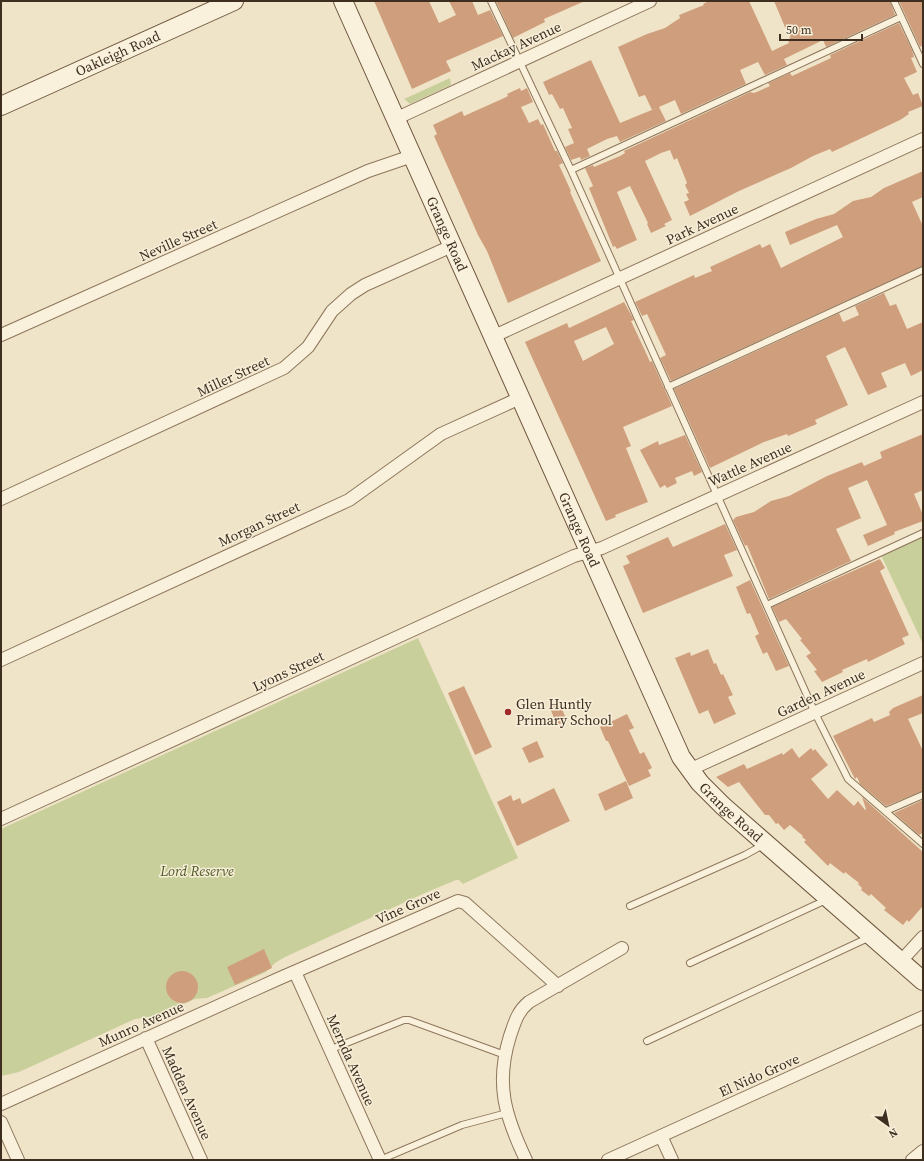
<svg xmlns="http://www.w3.org/2000/svg" width="924" height="1161" viewBox="0 0 924 1161" font-family="'Source Serif 4',serif">
<rect width="100%" height="100%" fill="#f0e4c8"/>
<!-- green -->
<path fill="#c9cf9b" d="M450 78 451 85 410 104 404 99Z
M923 537V644L881 555Z
M418 638 518 858 463 884 459 880H456L425 893 285 957 275 963 266 972 207 998 195 999 156 1016 135 1019 19 1072 1 1076V829Z"/>
<!-- building -->
<path fill="#cf9f7d" fill-rule="evenodd" d="M374 1H429L439 23 456 15 449 1H472L478 15 490 10 503 36 446 61 451 71 412 89Z
M496 1H585L544 19 545 22 513 38Z
M709 1H749L772 51 789 43 788 40 790 39 774 1H890L895 15 826 47 823 40 784 59 787 65 765 75 758 62 740 70 746 84 681 114 675 100 652 110 645 95 639 97 618 47 647 34 665 28 680 18 679 15 704 5 703 4Z
M899 1H923V45L920 47Z
M899 23 912 50 914 57 911 58 917 72 904 78 913 95 918 93 923 106 908 112 909 114 900 120 862 138 832 152 830 149 813 156 791 168 739 191 690 216 684 202 689 200 686 194 689 193 685 185 687 183 677 158 674 160 670 150 661 153 645 161 672 220 664 224 666 226 651 233 647 224 648 223 630 186 617 192 637 240 617 249 615 246 613 247 589 188 593 186 585 168 593 165 594 167 620 156 625 153 624 151 750 92 754 93 770 86 768 83 790 73 792 76 831 58 830 55Z
M591 60 620 123 659 107 666 121 620 142 617 136 607 139 587 149 590 156 581 160 580 157 571 160 565 147 574 143 568 129 572 128 563 108 560 109 552 94 549 95 543 82Z
M520 88 521 91 527 88 533 102 521 107 529 123 538 119 541 125 543 124 555 151H557L563 163 559 165 571 191 570 192 601 261 508 303 487 251 478 235 434 136 437 134 433 125 462 111 464 116 502 99 508 96 507 94Z
M923 171V197L912 202 923 226V266L671 381 660 358 666 355 647 314 642 316 635 302 694 275 695 278 712 271 710 267 760 244 762 248 770 244 781 268 843 237 837 225 790 245 785 232 816 219 834 214 853 201 871 197 884 188Z
M884 293 890 306 896 304 907 329 923 322V370L911 376 905 363 881 373 887 387 868 395 845 347 826 356 848 405 815 420 817 424 788 436 787 434 764 442 710 468 674 389 839 313 843 322 859 315 855 306Z
M624 302 634 320 631 321 647 355 650 362 652 361 672 406 623 427 631 446 626 448 648 502 615 515 616 517 606 521 525 342 567 323 569 328ZM606 327 614 344 583 361 574 341Z
M923 434V490L914 494 923 515V521L894 532 895 534 868 546 863 535 887 525 867 480 848 488 861 518 836 529 851 561 769 599 747 545 745 546 733 520 736 517 754 512 771 501 789 496 827 476 862 462 864 466 882 458 880 452Z
M685 435 702 472 694 476 692 471 675 478 677 483 667 488 665 485 660 488 640 450 658 441 659 445Z
M725 524 737 550 724 555 733 576 643 613 623 566 630 563 626 556 668 537 673 547Z
M880 559 885 568 880 571 909 635 902 638 905 644 868 662 867 659 842 670 843 672 822 682 814 671 817 670 806 656 811 653 800 640 802 639 786 619 779 622 772 607Z
M750 580 789 666 776 671 767 652 763 654 755 636 759 634 750 613 747 614 736 587Z
M708 649 714 664 716 663 721 675 723 674 733 695 728 697 736 714 714 724 708 710 699 714 675 658 690 652 691 656Z
M464 686 492 747 475 755 448 693Z
M923 695V713L908 719 923 751V791L886 806 860 784 857 777 855 779 833 736 872 718 874 722 890 715 889 712 893 708Z
M559 702 567 721 557 725 549 706Z
M627 714 634 728 629 730 640 754 644 752 652 768 648 770 651 776 629 786 608 741H606L600 727Z
M537 741 544 757 529 763 522 748Z
M792 748 799 758 811 748 813 751 815 749 828 765 811 779 828 799 837 790 854 806 858 801 865 810 866 809 862 797 923 852V906L909 922 907 920 903 925 884 910 886 908 871 894 869 896 861 890 862 888 858 884 859 883 845 872 844 874 830 863 828 866 804 842 806 840 802 837 803 836 790 825 784 830 778 823 776 824 769 815H765L739 782 728 787 716 777 744 764 747 769 782 753 783 755Z
M626 781 633 798 605 811 598 794Z
M554 788 570 821 517 846 497 802 511 795 513 801 520 798 522 804Z
M923 800V833L919 835 894 813Z
M264 949 272 968 235 985 227 967Z
M166 987a16 16 0 1 1 32 0a16 16 0 1 1-32 0Z"/>
<g fill="none" stroke-linecap="round" stroke-linejoin="round">
<defs>
<path id="lane" d="M491 1 571 170 815 713 848 779 923 844
M894 1 923 64
M571 170 901 17
M668 387 923 270
M767 605 923 533
M886 811 923 795
M630 906 745 855 765 844
M690 963 826 900
M647 1041 870 937
M329 1050 404 1020H409L505 1055
M380 1160 462 1125 507 1113"/>
<path id="street" d="M395 119 650 1
M1 335 368 171 412 156
M492 337 923 139
M1 499 284 368 308 347 332 311 351 294 365 285 452 246
M1 660 349 500 441 434 520 398
M689 770 923 663
M1 819 574 556 602 548 923 402
M901 961 923 937
M295 972 380 1160
M146 1038 201 1160
M1 1104 278 979 458 901 465 903 558 986
M1 1122 18 1160
M661 1136 672 1160
M526 1160C505 1116 495 1084 510 1036 515 1022 517 1012 529 1002L622 948
M608 1160 923 1017
M912 1160 923 1151"/>
<g id="secondary">
<path id="s1" d="M343 1 681 757 700 783 723 806 923 981"/>
<path id="s2" d="M1 106 234 1"/>
</g>
</defs>
<!-- lane casing -->
<use href="#lane" stroke="#8d765c" stroke-width="8"/>
<!-- street casing -->
<use href="#street" stroke="#8d765c" stroke-width="14"/>
<!-- secondary casing -->
<use href="#secondary" stroke="#6f573f" stroke-width="20"/>
<!-- lane -->
<use href="#lane" stroke="#faf1dc" stroke-width="6"/>
<!-- street -->
<use href="#street" stroke="#faf1dc" stroke-width="12"/>
<!-- secondary -->
<use href="#secondary" stroke="#faf1dc" stroke-width="18"/>
</g>
<!-- markers -->
<circle fill="#9e2a2b" stroke="#f7eed8" stroke-width="1.5" cx="508" cy="712" r="4"/>
<g text-anchor="middle" dominant-baseline="central" stroke-width="3" stroke-linejoin="round" paint-order="stroke">
<!-- street labels -->
<g font-size="14" fill="#3d2e20" stroke="#f7eed8">
<text transform="translate(516 46) rotate(-25)">Mackay Avenue</text>
<text stroke="none"><textPath href="#s2" startOffset="128">Oakleigh Road</textPath></text>
<text transform="translate(702 224) rotate(-25)">Park Avenue</text>
<text stroke="none"><textPath href="#s1" startOffset="255">Grange Road</textPath></text>
<text transform="translate(178 240) rotate(-24)">Neville Street</text>
<text transform="translate(233 376) rotate(-25)">Miller Street</text>
<text transform="translate(750 464) rotate(-24)">Wattle Avenue</text>
<text transform="translate(259 524) rotate(-25)">Morgan Street</text>
<text stroke="none"><textPath href="#s1" startOffset="579">Grange Road</textPath></text>
<text transform="translate(288 671) rotate(-25)">Lyons Street</text>
<text transform="translate(821 693) rotate(-25)">Garden Avenue</text>
<text stroke="none"><textPath href="#s1" startOffset="903">Grange Road</textPath></text>
<text transform="translate(408 906) rotate(-24)">Vine Grove</text>
<text transform="translate(141 1024) rotate(-24)">Munro Avenue</text>
<text transform="translate(351 1060) rotate(66)">Mernda Avenue</text>
<text transform="translate(759 1075) rotate(-24)">El Nido Grove</text>
<text transform="translate(187 1093) rotate(66)">Madden Avenue</text>
</g>
<!-- poi labels -->
<g font-size="14" fill="#3d2e20" stroke="#f7eed8" text-anchor="start">
<text x="516" y="704">Glen Huntly<tspan x="516" dy="16">Primary School</tspan></text>
</g>
<!-- park labels -->
<g font-size="14" font-style="italic" fill="#4d5a26" stroke="#f7eed8">
<text x="197" y="871">Lord Reserve</text>
</g>
</g>
<!-- border -->
<rect width="924" height="1161" fill="none" stroke="#3d2e20" stroke-width="4"/>
<!-- north arrow -->
<g transform="translate(888 1125) rotate(147)" stroke="#f7eed8" stroke-width="3" paint-order="stroke">
<path d="M0-3L7 15L0 10L-7 15Z" fill="#3d2e20"/>
<text y="-6" font-size="11" font-weight="bold" text-anchor="middle" fill="#3d2e20">N</text>
</g>
<!-- scale -->
<path d="M780 34v6h82v-6" fill="none" stroke="#3d2e20" stroke-width="2"/>
<text x="786" y="34" font-size="12" fill="#3d2e20" stroke="#f7eed8" stroke-width="3" paint-order="stroke">50 m</text>
</svg>
